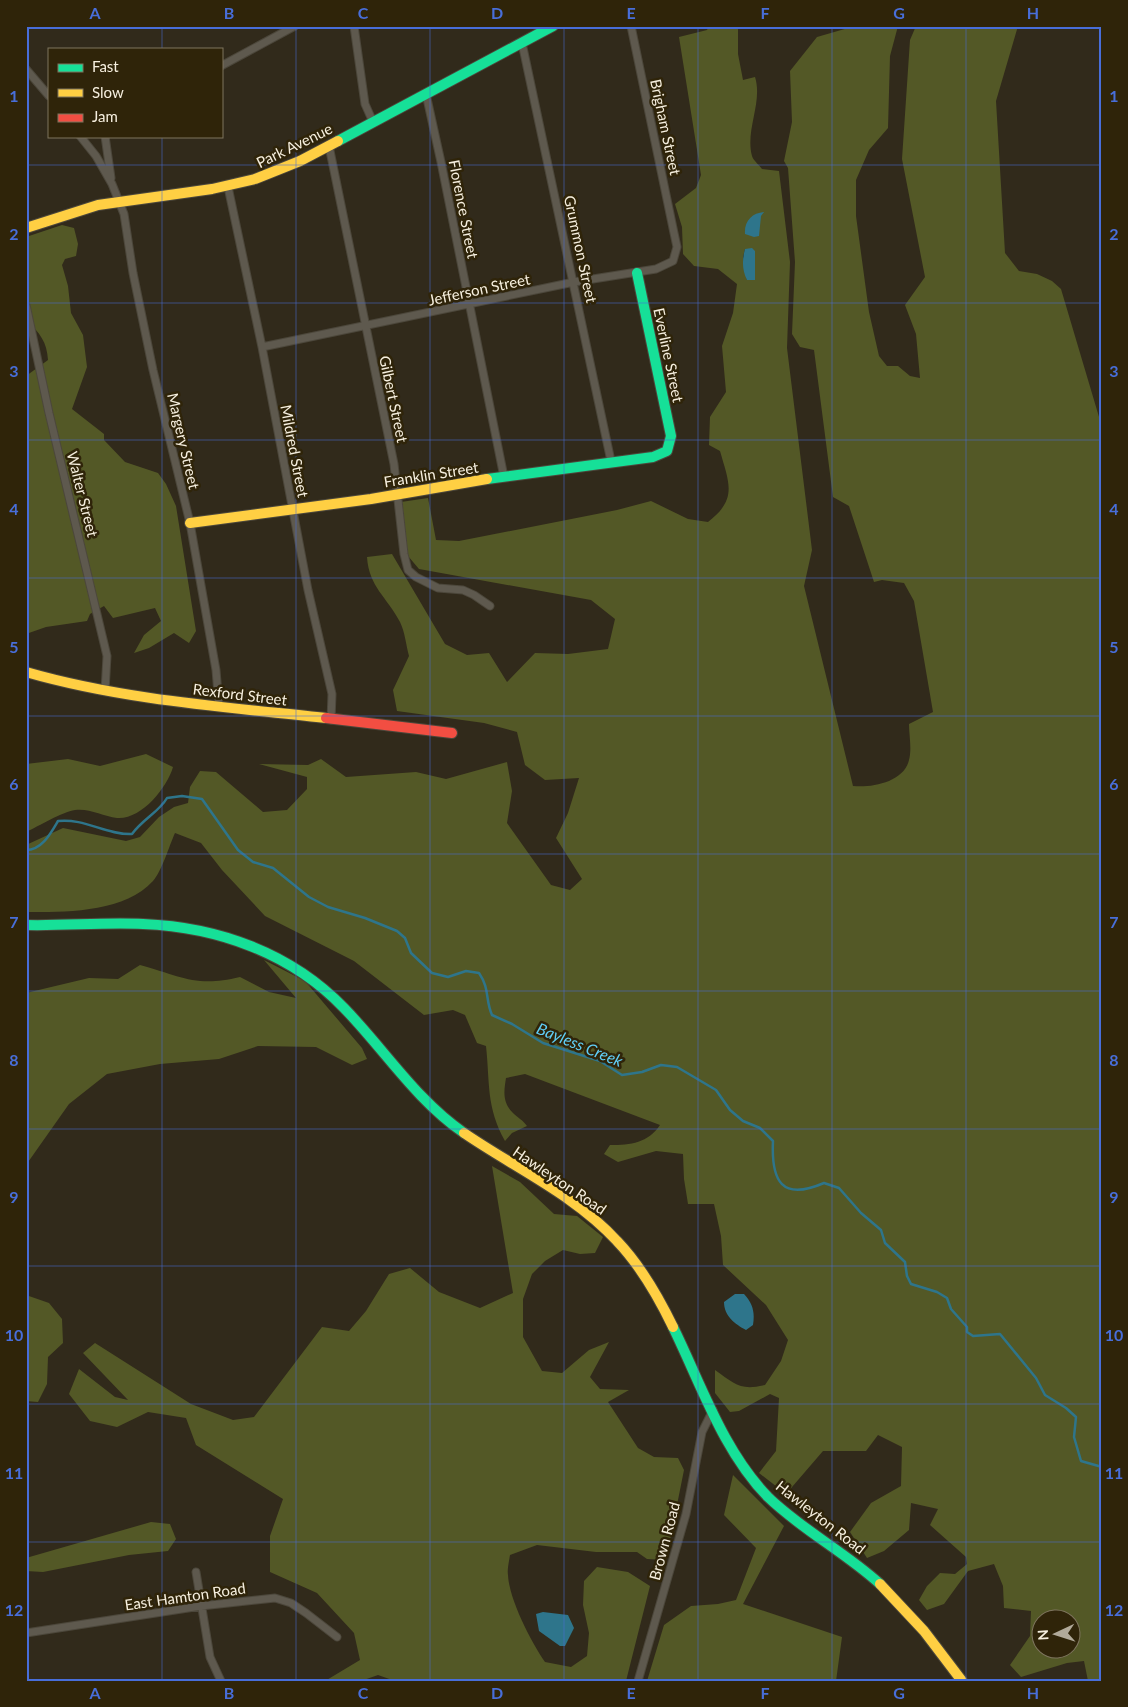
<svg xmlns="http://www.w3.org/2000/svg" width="1128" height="1707" viewBox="0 0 1128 1707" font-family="Lato,sans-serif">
<rect width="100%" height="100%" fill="#312a1b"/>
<!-- green -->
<path fill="#535826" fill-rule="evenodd" d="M709 26H738V54L743 80 755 77C763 102 745 130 752 156 753 160 759 165 762 169L779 171 790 262 787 348 812 550 804 586 853 786C872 788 904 782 909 760 912 749 909 735 909 724L933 712 914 601 904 583 882 580 874 582 849 506 833 497 814 350 800 347 792 334 795 262 788 168 784 161 792 122 790 71 817 37 855 26H898L890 56 888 128 869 150 856 180V216L869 312 879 356 887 366H898L910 376 920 378 916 334 905 305 925 277 902 159 910 40 916 26H1018L996 101 1005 253 1019 271 1037 274 1052 281 1061 289 1102 427V1681H1088L1084 1661 1067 1663 1021 1677 1010 1665 1030 1636 1031 1611 1004 1608 1003 1586 994 1564 968 1571 944 1604 927 1610 919 1600 927 1586 940 1573 955 1574 967 1564 966 1557 930 1525 938 1509 911 1503 909 1530 884 1551 867 1558 850 1532 871 1503 901 1486 902 1447 878 1435 866 1451H823L786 1494 759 1473 776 1451 779 1398 770 1394 739 1411 730 1412 715 1393V1370C735 1384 740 1391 765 1385L781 1361 788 1340 766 1305 723 1265 721 1236 714 1204H688L684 1179 683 1154 656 1151 618 1162 604 1154 610 1145C631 1145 648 1143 660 1125L525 1074 506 1078C504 1091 502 1102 513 1113 518 1118 523 1120 527 1126L512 1133 505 1141C486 1107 490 1083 486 1046L477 1043 465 1015 453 1010 424 1015 354 961 265 916 222 870 201 843 175 833C169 846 162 871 153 881 124 913 66 912 26 912V845L63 828 126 841 140 837 159 817 174 807 188 803 190 787 200 771 216 772 263 812 287 810 307 789V777L259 764 308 765 321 759 346 777 416 772 446 779 507 762 512 791 507 823 551 885 570 890 582 879 556 838 568 813 579 778 545 780 525 765 517 732 484 723 397 711 393 690 409 656C406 645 405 632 400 622 387 597 369 587 367 557L392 554 445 644 467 655 489 653 507 682 535 653 568 654 608 649 615 619 591 600 419 569 408 556 401 502 428 498 436 540 459 541 617 510 651 501 688 519 708 522C738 499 729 483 720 451L709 445 710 417 726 392 722 346 733 313 737 284 718 269 694 266 683 254 682 227 675 204 696 188 701 175 679 37 707 30ZM745 249 754 256V280H747L743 257ZM1040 1620H1070V1650H1040Z
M62 225 74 228 78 244 76 256 65 259 62 265 68 286 71 313 83 335 87 367 72 409 104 434V440L125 462 158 473 166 484 176 506 196 631 189 643 174 633 149 648 134 653 144 635 161 621 155 608 113 618 104 606 90 614 87 621 46 627 26 634V376L48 360C47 342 40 333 26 320V237Z
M146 754 173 767C167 788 141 820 117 818 103 816 89 808 75 810 62 812 39 826 26 832V764L68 759 100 766Z
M264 960 305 981 362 1048 367 1059 352 1065 316 1047 258 1046 219 1059 160 1064 107 1074 69 1104 26 1165V993L89 978 118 979 140 965C181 976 196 988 240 977L269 992 296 998Z
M492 1166 520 1182 554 1214 577 1216 603 1237 595 1253 580 1254 563 1250 545 1261 532 1274 523 1299V1337L542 1371 562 1373 589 1350 609 1342 590 1377 600 1389 629 1390 608 1402 638 1448 654 1457 678 1458 684 1470 666 1560 647 1559 637 1552H596L537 1545 510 1555C509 1562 507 1569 508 1575 509 1599 531 1642 545 1662L571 1667 587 1656 589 1633 583 1605 584 1581 597 1567 628 1572 650 1586 626 1681H395L378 1675 361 1681H325L360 1660 354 1633 317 1593 270 1572V1536L283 1499 196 1445 186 1418 148 1412 117 1427 90 1421 69 1394 79 1369 115 1397 128 1400 83 1353 95 1343 191 1404 233 1420 254 1417 322 1327 349 1331 366 1311 389 1274 410 1268 439 1292 480 1308 513 1293Z
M26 1295 49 1303 62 1319 63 1343 48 1357 47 1384 38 1402 26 1401Z
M733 1475 784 1526 743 1604 842 1637 836 1681H647L664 1625 691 1606 718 1604 736 1600 756 1548 724 1515Z
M151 1522 170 1524 176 1539 168 1551 129 1555 43 1572 26 1571V1558Z"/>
<!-- water -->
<path fill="#2e758b" d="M764 212 761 216 759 236 754 237 745 234C744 221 752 213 764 212Z
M752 248 755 251V280H747C742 270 742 260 745 249Z
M735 1294H744C753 1304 755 1312 753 1325L746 1330C735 1324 724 1316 724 1302Z
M543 1612 568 1615 574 1628 565 1646H560L539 1631 536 1614Z"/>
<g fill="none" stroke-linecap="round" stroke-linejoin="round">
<!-- stream -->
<path stroke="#2e758b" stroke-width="2.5" d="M26 850C42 850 51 833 58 821 85 818 106 835 132 834 143 819 159 812 167 798L182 796 202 799 238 850 253 862 273 868 309 897 328 907 365 918 397 931 405 938 411 953 432 973 448 977 466 971 479 973C490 989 485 999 492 1015L512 1024 543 1043 600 1061 622 1075 642 1072 661 1065 677 1067 716 1090 730 1110 743 1121 760 1128 773 1141C771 1182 782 1201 824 1183L839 1188 861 1213 881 1230 885 1243 905 1262 907 1276 911 1284 937 1292 947 1298 951 1309 967 1327V1332L973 1336 1000 1334 1036 1378 1045 1395 1066 1408 1076 1417 1074 1437 1081 1461 1102 1467"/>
<defs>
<path id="street" d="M354 26 365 104 373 122
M522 43 611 461
M221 66 295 26
M26 69 49 96
M426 94 441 162 504 477
M80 136 96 156 112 184 124 214 133 273 153 370 190 523 216 670 219 706
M105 136 111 178
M329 146 394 464 404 554 408 570 416 577 438 588 463 590 474 595 490 606
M228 187 262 347 308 590 332 694 331 720
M26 305 49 413 107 656 105 691
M262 347 574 282 656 269 673 261 677 247 674 233 631 26
M196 1572 210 1657 221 1681
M26 1633 201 1606 275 1598 291 1603 306 1613 337 1637
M638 1681 686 1514 702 1432 713 1410"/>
<path id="fast" d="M338 141 553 26
M487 479 653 457 667 451 671 436 637 273
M26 925C65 926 104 922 143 924 218 927 291 953 344 1008 384 1049 416 1100 464 1133
M673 1327C701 1384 723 1451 768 1497 802 1530 845 1552 880 1584"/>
<path id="slow" d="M26 228 98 205 212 189 255 179 300 161 338 141
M190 523 371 499 487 479
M26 672C123 700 226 707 326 718
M464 1133C515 1168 575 1195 617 1241 641 1266 658 1296 673 1327
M880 1584 924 1631 962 1681"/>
<path id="jam" d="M326 718 452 733"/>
</defs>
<!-- street casing -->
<use href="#street" stroke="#4c473b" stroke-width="9"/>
<!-- fast casing -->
<use href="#fast" stroke="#4c473b" stroke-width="12"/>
<!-- slow casing -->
<use href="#slow" stroke="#4c473b" stroke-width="12"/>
<!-- jam casing -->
<use href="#jam" stroke="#4c473b" stroke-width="12"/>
<!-- street -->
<use href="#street" stroke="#5e594e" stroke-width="7"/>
<!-- fast -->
<use href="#fast" stroke="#16e098" stroke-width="10"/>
<!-- slow -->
<use href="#slow" stroke="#ffcf43" stroke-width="10"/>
<!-- jam -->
<use href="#jam" stroke="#f24e42" stroke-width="10"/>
</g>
<!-- grid -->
<path fill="none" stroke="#486ed9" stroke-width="1" stroke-opacity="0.55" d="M162 26V49M296 26V1681M430 26V1681M564 26V1681M698 26V1681M832 26V1681M966 26V1681M162 136V1681M26 165H1102M26 303H1102M26 440H1102M26 578H1102M26 716H1102M26 854H1102M26 991H1102M26 1129H1102M26 1266H1102M26 1404H1102M26 1542H1102"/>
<g text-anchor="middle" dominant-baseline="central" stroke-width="5" stroke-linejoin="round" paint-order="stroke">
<!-- street labels -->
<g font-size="15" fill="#f6efdf" stroke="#2f2409">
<text transform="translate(666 127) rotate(78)">Brigham Street</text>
<text transform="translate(294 145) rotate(-26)">Park Avenue</text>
<text transform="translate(464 209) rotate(79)">Florence Street</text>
<text transform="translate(581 249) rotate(78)">Grummon Street</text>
<text transform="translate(479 289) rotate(-12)">Jefferson Street</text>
<text transform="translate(669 355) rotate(78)">Everline Street</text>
<text transform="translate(394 399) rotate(78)">Gilbert Street</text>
<text transform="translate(184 441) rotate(77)">Margery Street</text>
<text transform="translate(295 451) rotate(79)">Mildred Street</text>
<text transform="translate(431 474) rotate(-9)">Franklin Street</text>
<text transform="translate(83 494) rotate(76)">Walter Street</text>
<text transform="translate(240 694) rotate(7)">Rexford Street</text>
<text transform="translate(560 1180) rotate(34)">Hawleyton Road</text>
<text transform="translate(821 1517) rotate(38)">Hawleyton Road</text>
<text transform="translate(664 1541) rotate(-75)">Brown Road</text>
<text transform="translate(185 1596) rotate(-8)">East Hamton Road</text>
</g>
<!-- water labels -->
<g font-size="16" font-style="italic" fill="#60cef6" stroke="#2f2409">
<text transform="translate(580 1044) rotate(22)">Bayless Creek</text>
</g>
</g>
<!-- border -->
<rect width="1128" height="1707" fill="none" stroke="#2f2409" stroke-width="55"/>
<!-- legend -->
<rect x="48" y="48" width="175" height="90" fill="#2f2409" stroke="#7f755f"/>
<rect x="58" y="64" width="25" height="8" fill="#16e098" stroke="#7f755f"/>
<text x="92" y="72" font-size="15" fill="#f6efdf">Fast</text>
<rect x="58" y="89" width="25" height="8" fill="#ffcf43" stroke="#7f755f"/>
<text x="92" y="98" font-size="15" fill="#f6efdf">Slow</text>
<rect x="58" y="114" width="25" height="8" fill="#f24e42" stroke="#7f755f"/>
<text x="92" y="122" font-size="15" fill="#f6efdf">Jam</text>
<!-- north arrow -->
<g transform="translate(1056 1634) rotate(266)"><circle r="24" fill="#2f2409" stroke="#7f755f"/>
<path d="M0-4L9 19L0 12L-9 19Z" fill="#b1aa9a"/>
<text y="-8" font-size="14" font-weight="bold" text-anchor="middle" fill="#f6efdf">N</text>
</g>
<rect x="28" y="28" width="1072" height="1652" fill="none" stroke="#486ed9" stroke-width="2"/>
<g font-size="16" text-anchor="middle" font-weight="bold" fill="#486ed9">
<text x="95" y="19">A</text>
<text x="229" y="19">B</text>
<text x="363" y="19">C</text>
<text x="497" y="19">D</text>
<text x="631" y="19">E</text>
<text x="765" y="19">F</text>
<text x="899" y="19">G</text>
<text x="1033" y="19">H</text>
<text x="14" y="102">1</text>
<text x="1114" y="102">1</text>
<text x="14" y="240">2</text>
<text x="1114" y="240">2</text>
<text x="14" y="377">3</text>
<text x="1114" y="377">3</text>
<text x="14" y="515">4</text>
<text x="1114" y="515">4</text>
<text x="14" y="653">5</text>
<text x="1114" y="653">5</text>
<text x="14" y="790">6</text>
<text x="1114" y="790">6</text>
<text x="14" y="928">7</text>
<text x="1114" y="928">7</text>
<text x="14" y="1066">8</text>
<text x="1114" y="1066">8</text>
<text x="14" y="1203">9</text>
<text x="1114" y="1203">9</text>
<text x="14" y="1341">10</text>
<text x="1114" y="1341">10</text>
<text x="14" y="1479">11</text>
<text x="1114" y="1479">11</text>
<text x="14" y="1616">12</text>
<text x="1114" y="1616">12</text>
<text x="95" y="1699">A</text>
<text x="229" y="1699">B</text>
<text x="363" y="1699">C</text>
<text x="497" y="1699">D</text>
<text x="631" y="1699">E</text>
<text x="765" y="1699">F</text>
<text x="899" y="1699">G</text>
<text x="1033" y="1699">H</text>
</g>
</svg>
